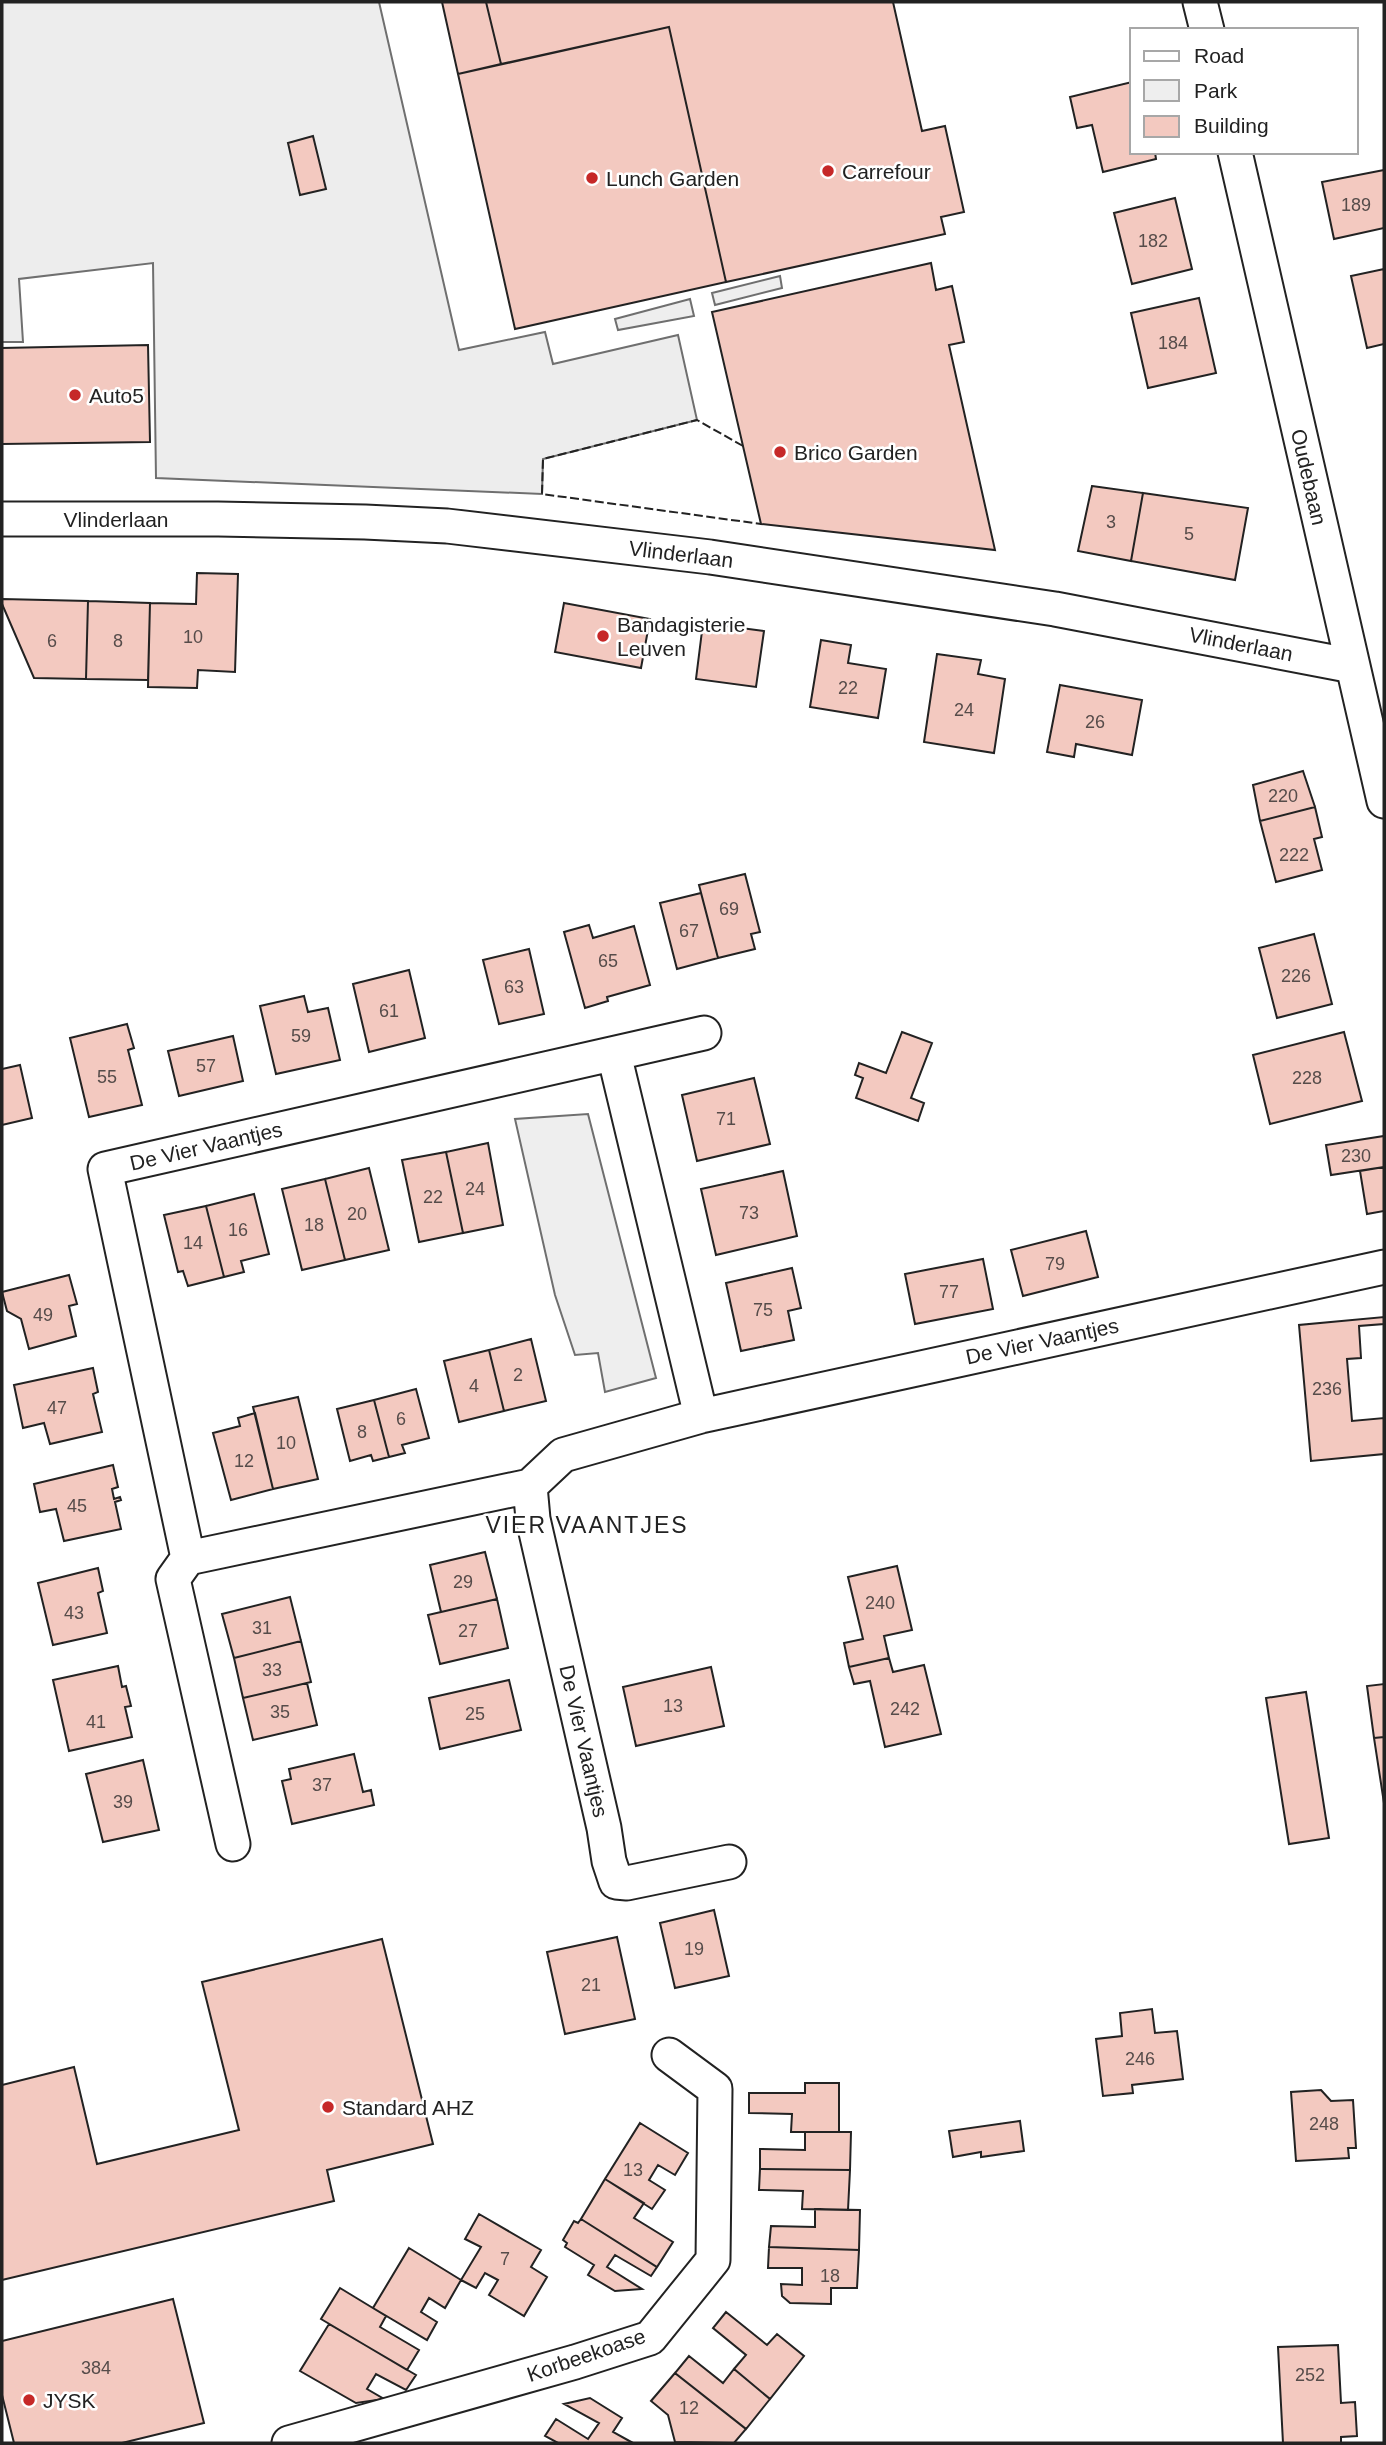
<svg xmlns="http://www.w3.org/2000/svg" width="1386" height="2445" viewBox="0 0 1386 2445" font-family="Helvetica,sans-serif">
<rect width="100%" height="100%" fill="#fff"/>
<!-- green -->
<path fill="#eee" stroke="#6f6f6f" stroke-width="2" d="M780 276 782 288 715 305 712 293Z
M690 299 694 316 618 330 615 319Z
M588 1114 656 1378 605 1392 598 1353 575 1355 555 1295 515 1119Z"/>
<!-- parking -->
<path fill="#ededed" stroke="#6f6f6f" stroke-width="2" d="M2 2H379L459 350 545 332 553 364 678 335 697 420 543 459 542 494 156 478 153 263 19 279 23 342H2Z"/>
<!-- building -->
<path fill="#f3c9c0" stroke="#222" stroke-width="2" d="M442 2H486L501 64 458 74Z
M486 2H893L922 131 945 126 964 212 941 217 945 234 726 282 669 27 501 64Z
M669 27 726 282 515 329 458 74Z
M1132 82V152H1155L1156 159 1103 172 1092 125 1077 128 1070 97Z
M313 136 326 189 300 195 288 143Z
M1384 170V228L1334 239 1322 182Z
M1175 198 1192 269 1132 284 1114 213Z
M931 263 936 290 952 286 964 342 949 345 995 550 761 524 712 312Z
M1384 269V344L1367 348 1351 276Z
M1199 298 1216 373 1148 388 1131 313Z
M148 345 150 442 2 444V348Z
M1092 486 1143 493 1131 561 1078 551Z
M1143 493 1248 508 1235 580 1131 561Z
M197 573 238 574 235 672 198 670 197 688 148 687 150 603 196 604Z
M2 599 88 601 86 679 34 678 2 604Z
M88 601 150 603 148 680 86 679Z
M564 603 650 619 641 668 555 652Z
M703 623 764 631 756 687 696 679Z
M821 640 851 645 848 663 886 669 878 718 810 707Z
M937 654 981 660 978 674 1005 679 994 753 924 742Z
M1060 685 1142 700 1132 755 1076 744 1074 757 1047 752Z
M1303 771 1315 807 1260 821 1253 785Z
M1315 807 1322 837 1314 839 1322 870 1276 882 1260 821Z
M745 874 760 932 751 934 755 949 718 958 699 885Z
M701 893 718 958 677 969 660 903Z
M589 925 593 938 634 926 650 985 607 997 608 1001 585 1008 564 932Z
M1314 934 1332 1004 1277 1018 1259 948Z
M529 949 544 1014 499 1024 483 960Z
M409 970 425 1038 369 1052 353 984Z
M304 996 308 1012 328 1008 340 1060 276 1074 260 1006Z
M127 1024 134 1048 128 1050 142 1105 89 1117 70 1038Z
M902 1032 932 1043 911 1098 924 1103 918 1121 856 1098 863 1078 855 1075 859 1063 886 1073Z
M1344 1032 1362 1101 1270 1124 1253 1055Z
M233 1036 243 1081 179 1096 168 1051Z
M20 1065 32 1118 2 1125V1069Z
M754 1078 770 1144 697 1161 682 1095Z
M1384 1136V1167L1331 1175 1326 1145Z
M488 1143 503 1225 463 1233 446 1152Z
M446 1152 463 1233 419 1242 402 1160Z
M1384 1167V1211L1367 1214 1360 1171Z
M369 1168 389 1250 345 1260 325 1179Z
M783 1171 797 1236 716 1255 701 1189Z
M325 1179 345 1260 302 1270 282 1189Z
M254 1194 269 1254 241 1261 244 1272 224 1277 206 1206Z
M206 1206 224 1277 188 1286 183 1271 178 1272 164 1215Z
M1086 1231 1098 1277 1023 1296 1011 1250Z
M983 1259 993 1309 915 1324 905 1274Z
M792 1268 801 1308 788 1311 794 1340 741 1351 726 1283Z
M69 1275 77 1304 69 1306 76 1336 29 1349 21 1319 7 1311 2 1292Z
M1384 1317V1324L1359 1326 1361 1358 1347 1359 1352 1421 1384 1418V1454L1311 1461 1299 1325Z
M531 1339 546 1401 504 1411 489 1350Z
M489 1350 504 1411 459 1422 444 1361Z
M93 1368 98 1392 93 1394 102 1432 50 1444 44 1423 23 1428 14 1385Z
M416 1389 429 1438 402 1445 405 1453 389 1457 374 1400Z
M298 1397 318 1479 273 1489 253 1407Z
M374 1400 389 1457 373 1461 371 1455 350 1461 337 1409Z
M255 1413 273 1489 231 1500 213 1433 240 1426 238 1418Z
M113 1465 118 1487 112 1489 114 1499 120 1497 121 1500 115 1502 121 1529 64 1541 56 1509 40 1512 34 1484Z
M485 1552 497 1599 441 1612 430 1565Z
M897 1566 912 1630 884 1636 889 1658 849 1667 844 1643 863 1639 848 1577Z
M98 1568 103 1591 98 1593 107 1633 53 1645 38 1583Z
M290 1597 301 1641 234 1658 222 1614Z
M497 1599 508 1648 440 1664 428 1615Z
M301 1641 311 1682 243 1698 234 1658Z
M889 1658 893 1672 924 1665 941 1734 885 1747 870 1681 854 1684 849 1667Z
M118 1666 122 1687 126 1686 131 1706 125 1707 132 1737 69 1751 53 1680Z
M711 1667 724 1726 636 1746 623 1687Z
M509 1680 521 1730 440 1749 429 1698Z
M307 1683 317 1725 253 1740 243 1698Z
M1384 1684V1737L1374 1738 1367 1686Z
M1306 1692 1329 1838 1289 1844 1266 1698Z
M1384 1737V1803L1374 1738Z
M354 1754 363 1792 371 1790 374 1805 292 1824 282 1781 291 1779 289 1769Z
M143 1760 159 1830 103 1842 86 1774Z
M714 1910 729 1976 675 1988 660 1923Z
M617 1937 635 2019 565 2034 547 1952Z
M382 1939 433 2144 327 2170 334 2201 2 2280V2085L74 2067 97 2164 239 2130 202 1982Z
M1152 2009 1155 2033 1177 2031 1183 2079 1132 2085 1133 2093 1103 2096 1096 2039 1122 2036 1120 2013Z
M805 2083H839V2132H791L792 2114 749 2113V2093H805Z
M1321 2090 1331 2101 1353 2100 1356 2148H1348L1349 2158 1296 2161 1291 2092Z
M1020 2121 1024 2151 981 2157V2152L953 2157 949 2131Z
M640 2123 688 2153 675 2175 658 2165 649 2180 665 2190 652 2209 605 2179Z
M805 2132H851L850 2170 760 2169V2149L805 2150Z
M760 2169 850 2170 848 2210 802 2209 803 2191 759 2190Z
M605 2179 644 2203 634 2218 673 2242 657 2267 581 2219Z
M815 2209 860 2210 859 2250 769 2247 771 2226 815 2227Z
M479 2214 541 2250 531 2267 547 2277 524 2316 489 2295 498 2280 485 2273 476 2288 461 2280 481 2247 465 2239Z
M581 2219 657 2267 651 2276 615 2255 607 2267 642 2289 615 2291 588 2275 594 2265 565 2247 567 2243 563 2240 574 2221 578 2223Z
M769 2247 859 2250 857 2288H831V2304L790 2303 782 2296 781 2284 802 2285V2268H768Z
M409 2248 461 2280 445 2308 429 2298 421 2312 437 2322 427 2340 373 2308Z
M340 2288 386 2316 380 2327 419 2350 407 2370 321 2319Z
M173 2299 204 2423 122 2443H14L2 2395V2341Z
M726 2312 767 2345 777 2334 804 2356 770 2399 734 2369 746 2355 713 2328Z
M329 2324 416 2375 406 2390 376 2374 367 2389 384 2399 356 2403 300 2371Z
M1338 2345 1341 2403 1355 2402 1357 2436 1341 2437V2443H1283L1278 2347Z
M689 2356 723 2383 734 2369 770 2399 746 2429 675 2373Z
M675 2373 746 2429 734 2443 675 2442 668 2415 651 2401Z
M590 2398 622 2418 613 2432 633 2443H558L545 2436 556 2419 588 2439 599 2423 564 2404Z"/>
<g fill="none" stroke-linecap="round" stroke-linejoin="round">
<defs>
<path id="street" d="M1200 2 1207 30
M1235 152 1384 801
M2 519H218L365 522 447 526 710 557 1055 609 1353 666
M614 1054 701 1416
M530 1486 563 1455 701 1416 1384 1267
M188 1558 105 1169 704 1033
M233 1844 173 1579 188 1558 530 1486 533 1519 604 1828 609 1861 616 1882 627 1883 729 1862
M289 2443 575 2362 650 2338 713 2260 715 2089 669 2055"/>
</defs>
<!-- street casing -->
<use href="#street" stroke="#222" stroke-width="37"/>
<!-- street -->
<use href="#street" stroke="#fff" stroke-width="33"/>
<!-- fence -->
<path stroke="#222" stroke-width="2" stroke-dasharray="9 3.5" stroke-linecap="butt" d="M743 446 697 420 543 459 542 494 761 524"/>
</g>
<!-- markers -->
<g fill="#c62828" stroke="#fff" stroke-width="2.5">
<circle cx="828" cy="171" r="7"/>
<circle cx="592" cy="178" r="7"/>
<circle cx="75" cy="395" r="7"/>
<circle cx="780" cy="452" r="7"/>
<circle cx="603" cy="636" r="7"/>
<circle cx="328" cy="2107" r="7"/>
<circle cx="29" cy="2400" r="7"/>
</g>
<g text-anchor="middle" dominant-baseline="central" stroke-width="5" stroke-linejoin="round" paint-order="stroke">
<!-- number labels -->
<g font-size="18" fill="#564c4a">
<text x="1356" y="205">189</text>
<text x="1153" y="241">182</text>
<text x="1173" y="343">184</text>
<text x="1111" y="522">3</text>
<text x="1189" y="534">5</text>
<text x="193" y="637">10</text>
<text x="52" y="641">6</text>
<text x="118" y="641">8</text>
<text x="848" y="688">22</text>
<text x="964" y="710">24</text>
<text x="1095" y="722">26</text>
<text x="1283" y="796">220</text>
<text x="1294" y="855">222</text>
<text x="729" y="909">69</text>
<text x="689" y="931">67</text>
<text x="608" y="961">65</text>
<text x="1296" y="976">226</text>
<text x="514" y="987">63</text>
<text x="389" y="1011">61</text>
<text x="301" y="1036">59</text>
<text x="206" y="1066">57</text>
<text x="107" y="1077">55</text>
<text x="1307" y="1078">228</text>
<text x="726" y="1119">71</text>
<text x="1356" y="1156">230</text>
<text x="475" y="1189">24</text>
<text x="433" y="1197">22</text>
<text x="749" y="1213">73</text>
<text x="357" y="1214">20</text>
<text x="314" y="1225">18</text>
<text x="238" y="1230">16</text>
<text x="193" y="1243">14</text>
<text x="1055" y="1264">79</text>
<text x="949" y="1292">77</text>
<text x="763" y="1310">75</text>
<text x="43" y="1315">49</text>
<text x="518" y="1375">2</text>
<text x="474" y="1386">4</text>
<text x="1327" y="1389">236</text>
<text x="57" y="1408">47</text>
<text x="401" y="1419">6</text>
<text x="362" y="1432">8</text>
<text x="286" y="1443">10</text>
<text x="244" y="1461">12</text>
<text x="77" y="1506">45</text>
<text x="463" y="1582">29</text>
<text x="880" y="1603">240</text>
<text x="74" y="1613">43</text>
<text x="262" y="1628">31</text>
<text x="468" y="1631">27</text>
<text x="272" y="1670">33</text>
<text x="673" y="1706">13</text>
<text x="905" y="1709">242</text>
<text x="280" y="1712">35</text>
<text x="475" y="1714">25</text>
<text x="96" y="1722">41</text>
<text x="322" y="1785">37</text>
<text x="123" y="1802">39</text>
<text x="694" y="1949">19</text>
<text x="591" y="1985">21</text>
<text x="1140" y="2059">246</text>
<text x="1324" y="2124">248</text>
<text x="633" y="2170">13</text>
<text x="505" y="2259">7</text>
<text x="830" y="2276">18</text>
<text x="96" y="2368">384</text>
<text x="1310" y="2375">252</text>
<text x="689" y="2408">12</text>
</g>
<!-- poi labels -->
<g font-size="21" fill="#222" stroke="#fff" text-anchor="start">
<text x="842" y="171">Carrefour</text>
<text x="606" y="178">Lunch Garden</text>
<text x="89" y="395">Auto5</text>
<text x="794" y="452">Brico Garden</text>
<text x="617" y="624">Bandagisterie<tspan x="617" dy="24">Leuven</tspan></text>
<text x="342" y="2107">Standard AHZ</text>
<text x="43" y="2400">JYSK</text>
</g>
<!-- street labels -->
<g font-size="21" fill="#222" stroke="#fff">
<text transform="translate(1309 477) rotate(77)">Oudebaan</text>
<text x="116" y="519">Vlinderlaan</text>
<text transform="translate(681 554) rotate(7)">Vlinderlaan</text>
<text transform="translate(1241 644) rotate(11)">Vlinderlaan</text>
<text transform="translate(206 1146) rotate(-13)">De Vier Vaantjes</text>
<text transform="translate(1042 1341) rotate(-12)">De Vier Vaantjes</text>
<text transform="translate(584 1741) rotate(77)">De Vier Vaantjes</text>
<text transform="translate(586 2355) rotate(-19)">Korbeekoase</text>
</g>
<!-- neighbourhood labels -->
<g font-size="23" letter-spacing="2" fill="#222" stroke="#fff">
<text x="587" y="1525">VIER VAANTJES</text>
</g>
</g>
<!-- border -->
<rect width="1386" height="2445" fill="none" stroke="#222222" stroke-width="7"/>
<!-- legend -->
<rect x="1130" y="28" width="228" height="126" fill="#ffffff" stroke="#a7a7a7" stroke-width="2"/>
<rect x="1144" y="51" width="35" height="10" fill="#ffffff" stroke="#a7a7a7" stroke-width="2"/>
<text x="1194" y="63" font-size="21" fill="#222222">Road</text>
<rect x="1144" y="80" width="35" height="21" fill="#eeeeee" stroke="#a7a7a7" stroke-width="2"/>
<text x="1194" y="98" font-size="21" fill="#222222">Park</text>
<rect x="1144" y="116" width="35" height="21" fill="#f3c9c0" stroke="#a7a7a7" stroke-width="2"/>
<text x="1194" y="133" font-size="21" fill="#222222">Building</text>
</svg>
